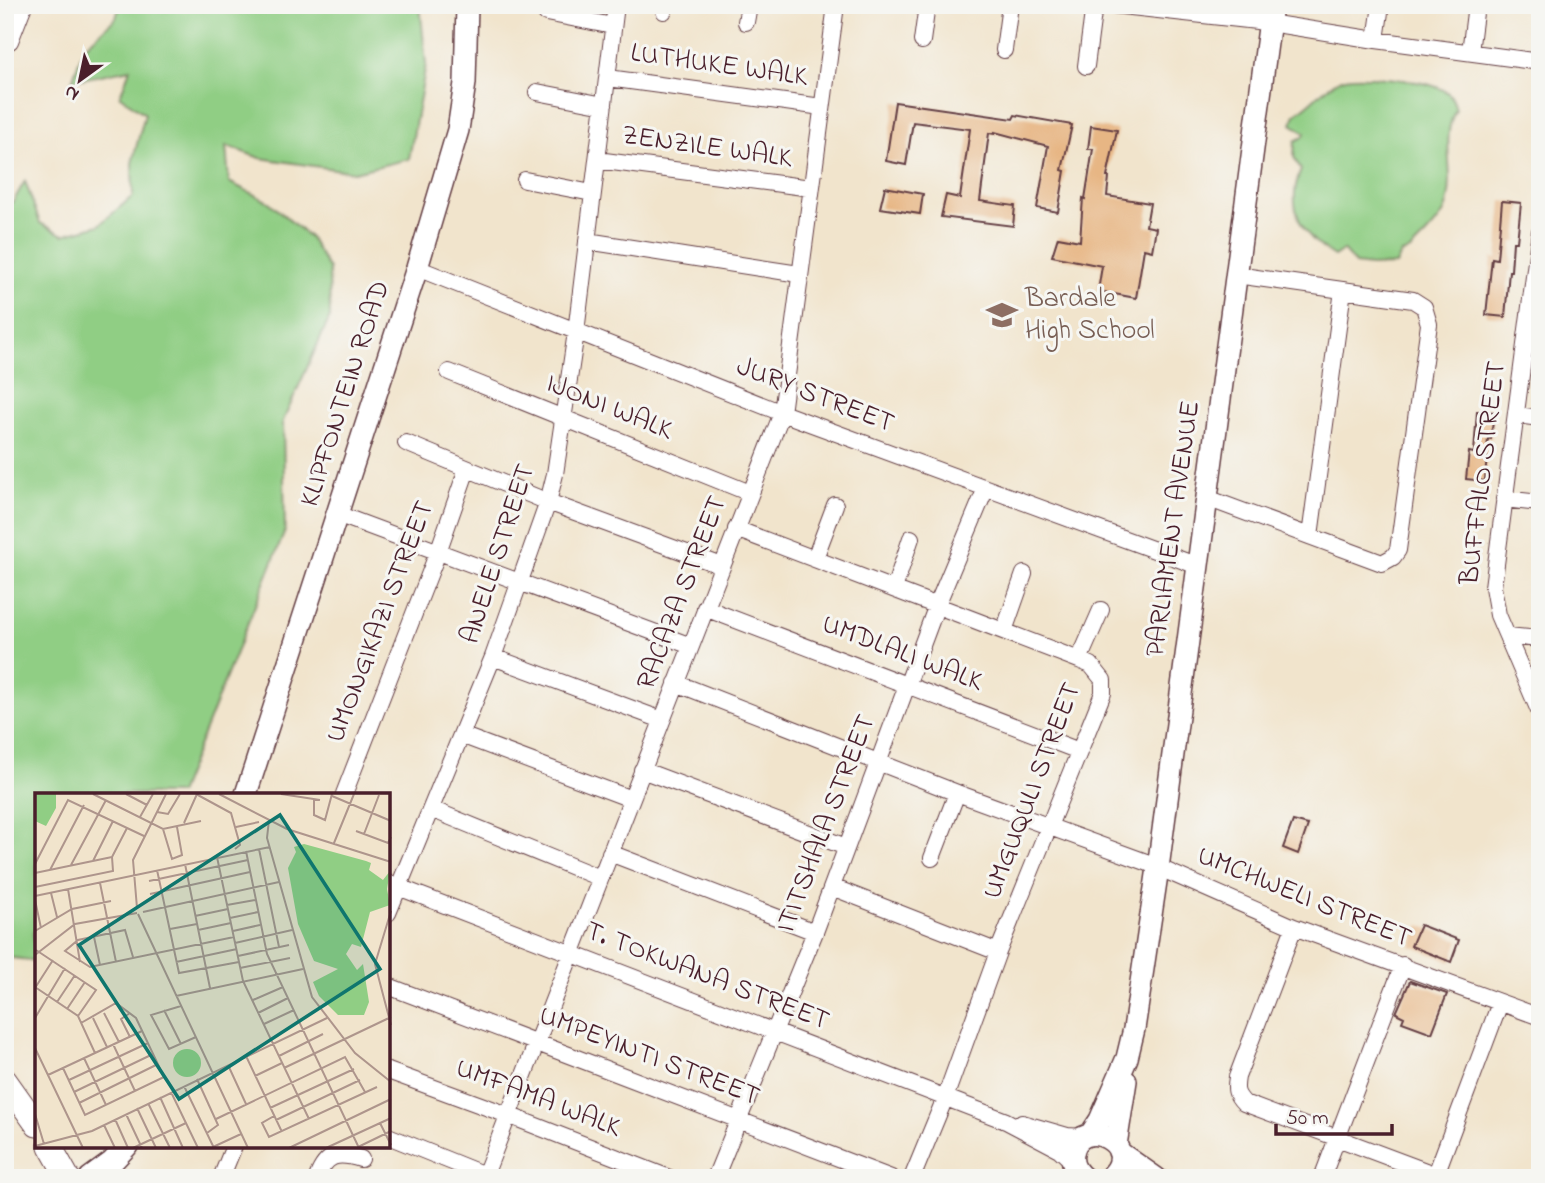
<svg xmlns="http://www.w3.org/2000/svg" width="1545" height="1183" viewBox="0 0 1545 1183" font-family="'Indie Flower',sans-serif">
<rect width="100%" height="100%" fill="#f6f6f2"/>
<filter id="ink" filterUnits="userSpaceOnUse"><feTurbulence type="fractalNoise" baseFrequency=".0143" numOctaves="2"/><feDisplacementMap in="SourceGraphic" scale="14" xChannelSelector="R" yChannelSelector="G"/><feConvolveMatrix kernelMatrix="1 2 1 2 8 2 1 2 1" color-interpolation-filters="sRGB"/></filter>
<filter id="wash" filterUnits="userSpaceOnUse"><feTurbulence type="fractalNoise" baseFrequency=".00686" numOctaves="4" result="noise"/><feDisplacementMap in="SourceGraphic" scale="28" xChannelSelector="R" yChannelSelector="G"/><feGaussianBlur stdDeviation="1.57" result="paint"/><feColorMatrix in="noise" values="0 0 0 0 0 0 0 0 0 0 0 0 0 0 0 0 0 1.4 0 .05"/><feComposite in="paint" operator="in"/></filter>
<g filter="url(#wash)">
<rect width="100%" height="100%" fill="#f1e4cc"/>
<!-- green -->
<path fill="#90ce84" stroke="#6d7658" stroke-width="2" d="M120 5H420L426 64 409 159 354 172 260 158 226 146 229 182 269 202 310 238 329 269 330 317 283 421 285 531 179 794H37V927L33 932 37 961 5 957V205L13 202 25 181 40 223 63 235 99 225 133 196 132 163 145 114 120 96 130 69 72 81 84 47 116 18Z
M1373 77C1392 79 1436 81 1449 94 1453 98 1454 103 1456 109 1439 139 1457 174 1446 207 1442 219 1431 229 1423 238 1416 244 1410 253 1401 254L1396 265 1371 266 1355 264 1343 250 1334 256C1301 236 1285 207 1301 170L1294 157 1295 141 1303 137 1305 133 1292 124 1295 114C1311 104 1329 82 1345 78 1354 76 1365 77 1373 77Z"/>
<g id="blocks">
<!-- building -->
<path fill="#e7b684" d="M895 102 1013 119 1015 115 1072 125 1062 170 1065 171 1058 212 1037 208 1048 146 995 132V134L989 133 980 201 1015 206 1013 226 941 217 946 195 960 198 970 129 913 122 906 165 886 161Z
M1091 126 1117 130 1107 177H1109L1107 196 1150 203 1146 226 1156 228 1152 251 1144 249 1136 298 1098 291 1102 266 1052 256 1058 237 1080 241 1083 198 1085 199 1093 149H1088Z
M885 187 923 194 920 214 880 208Z
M1502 201 1521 203 1517 242H1513L1511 271H1509L1505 317 1486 315 1492 258 1497 259Z
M1477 411 1494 412 1491 439 1488 438 1485 481 1466 479 1469 452 1474 453Z
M1293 821 1308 825 1298 854 1283 848Z
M1420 925 1459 940 1451 962 1411 946Z
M1410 981 1447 994 1432 1033 1402 1022 1404 1017 1396 1013Z"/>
</g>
</g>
<g filter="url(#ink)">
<use href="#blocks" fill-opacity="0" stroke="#633d43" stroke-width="2"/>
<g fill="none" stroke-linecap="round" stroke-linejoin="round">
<defs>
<path id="minor" d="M1113 5 1257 21 1376 40 1540 62
M664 11 665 5
M546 13 613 26
M746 22 749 5
M1376 40 1381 5
M922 41 927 5
M5 44 10 41 24 5
M1004 50 1010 5
M1470 52 1476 5
M1086 66 1094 5
M608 78 822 107
M537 92 604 105
M597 160 811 188
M525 180 592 193
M1540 231 1493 587 1498 615 1540 713
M587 241 799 274
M417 268 782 413 1198 566
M449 372 750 493
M1516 415 1540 418
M406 443 548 502 722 566
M1207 498 1382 563 1393 557 1398 550 1429 324 1424 307 1413 300 1236 275
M1504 499 1540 503
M337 514 691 646
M736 529 1079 660 1091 665 1103 680V693L998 952 945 1098 912 1178
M1310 536 1343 290
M815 558 835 505
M894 589 911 538
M705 608 1079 751
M1004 631 1024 574
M1507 636 1540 639
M493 657 662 720
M1079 660 1101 610
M676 683 957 793 1146 862 1294 927 1540 1017
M461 735 631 799
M642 770 846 847
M344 794 438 552 467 469
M431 809 600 878
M610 853 815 932
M932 858 957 793
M388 883 1006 1121 1059 1149 1073 1162
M832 887 998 952
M388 913 493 657 548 502 555 474 576 332 616 5
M1294 927 1237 1077C1235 1089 1235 1094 1244 1103L1444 1178
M388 986 891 1178
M388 1071 508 1115 669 1178
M1022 1123 1067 1136 1084 1137
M388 1136 492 1178
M1436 1174 1500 1003
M485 1175 782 413 836 5
M221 1178 234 1146
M317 1178C326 1154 337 1152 361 1159
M715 1178 815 932 937 605 986 488
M1322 1178 1403 965"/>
<path id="tertiary" d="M246 794 417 268 458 130 465 83 467 5
M1090 1135 1100 1120 1127 1058 1134 1029 1158 868 1272 5
M1116 1145 1126 1081
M1119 1152 1156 1178
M90 1178 112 1162 127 1146
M1084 1178C1076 1172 1071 1164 1073 1154 1078 1113 1147 1145 1109 1178"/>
<path id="secondary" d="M5 1080 37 1125
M50 1146 68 1178"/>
</defs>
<!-- minor casing -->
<use href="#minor" stroke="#633d43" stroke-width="18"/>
<!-- tertiary casing -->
<use href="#tertiary" stroke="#633d43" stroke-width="24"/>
<!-- secondary casing -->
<use href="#secondary" stroke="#633d43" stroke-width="25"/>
<!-- minor -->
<use href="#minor" stroke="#fff" stroke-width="16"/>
<!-- tertiary -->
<use href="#tertiary" stroke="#fff" stroke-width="21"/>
<!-- secondary -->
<use href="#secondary" stroke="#fff" stroke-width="23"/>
</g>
</g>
<!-- icons -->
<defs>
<symbol id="school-bare" viewBox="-9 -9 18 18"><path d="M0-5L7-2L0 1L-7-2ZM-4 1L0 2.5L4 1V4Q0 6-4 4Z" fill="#8d6e63" stroke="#f6f6f2" stroke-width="2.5" paint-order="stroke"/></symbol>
</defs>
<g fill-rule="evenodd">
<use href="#school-bare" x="980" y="293" width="44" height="44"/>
</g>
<g text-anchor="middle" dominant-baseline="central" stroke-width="6" stroke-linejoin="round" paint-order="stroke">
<!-- street labels -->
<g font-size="28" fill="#4a1f2b" stroke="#f6f6f2">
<text transform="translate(719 66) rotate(8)">LUTHUKE WALK</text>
<text transform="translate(707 148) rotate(8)">ZENZILE WALK</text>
<text transform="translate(346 394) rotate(-72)">KLIPFONTEIN ROAD</text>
<text transform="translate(815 396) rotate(21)">JURY STREET</text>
<text transform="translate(609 408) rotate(22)">IJONI WALK</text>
<text transform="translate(1484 473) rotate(-83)">BUFFALO STREET</text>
<text transform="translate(1174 529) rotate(-82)">PARLIAMENT AVENUE</text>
<text transform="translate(499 554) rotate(-72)">ANELE STREET</text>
<text transform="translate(683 593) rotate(-69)">RACAZA STREET</text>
<text transform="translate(381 622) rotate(-69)">UMONGIKAZI STREET</text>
<text transform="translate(902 654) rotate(21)">UMDLALI WALK</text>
<text transform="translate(1033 791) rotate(-69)">UMGUQULI STREET</text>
<text transform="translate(827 824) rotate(-69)">ITITSHALA STREET</text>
<text transform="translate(1304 898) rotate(22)">UMCHWELI STREET</text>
<text transform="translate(707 977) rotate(21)">T. TOKWANA STREET</text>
<text transform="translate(649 1057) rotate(21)">UMPEYINTI STREET</text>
<text transform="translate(538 1099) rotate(21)">UMFAMA WALK</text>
</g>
<!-- education labels -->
<g font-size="28" fill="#785e54" stroke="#f6f6f2" text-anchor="start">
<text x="1025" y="299">Bardale<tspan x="1025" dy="32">High School</tspan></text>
</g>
</g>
<!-- overview -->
<g transform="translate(35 793)">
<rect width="355" height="355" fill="#f1e4cc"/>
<path d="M0 1H21V15L11 33 0 28ZM269 51 331 68 336 70 334 77 348 87 355 78 352 96 355 112 335 119 326 154 317 151 311 161 322 177 328 171 334 209 329 222H303L284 203 278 189 303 176 279 168 263 131 253 75 261 59 259 54ZM138 270a14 14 0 1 1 28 0a14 14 0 1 1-28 0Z" fill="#90ce84"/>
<path fill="none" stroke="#ae958c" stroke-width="2" d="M58 1 128 36 166 28M91 1 112 12M161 1 196 20 205 52 200 56M184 1 252 36 356 69M246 1 285 7M297 3 356 28M279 6V22L290 27 297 1M122 19 133 21 145 1M105 24 118 1M234 27 232 45 277 204 320 260 356 289M149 30 162 1M201 34 224 29M128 36 137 66 147 62 142 34M321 38 353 50 356 44M329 41 344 2M299 50 319 1M224 56 244 154M211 58 232 161 324 355M77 64 92 35M182 64 208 188 274 326M58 68 78 28M0 71 33 7 109 43M150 71 175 195M36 72 71 7M15 77 49 12M122 77 144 180 204 169M0 80 77 64M114 88 213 67M65 90 81 169M0 94 78 78 77 64M33 96 45 169M16 100 22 124M115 101 215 79M0 103 235 54M0 107 6 135M192 112 220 107M102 115 98 67 131 1M356 118 340 171 356 232M108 119 244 89M103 121 213 355M160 123 193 116M195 125 223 119M135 136 162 131M163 137 196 130M0 138 37 116 76 108M198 138 225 132M59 144 65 172M200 150 257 137M1 157 61 197 43 223M0 162 40 131 102 120M203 163 254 152M98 164 90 137 43 147 30 158 55 174 199 144M141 169 202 156M205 175 255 165M0 194 43 223 60 260M0 195 18 167M141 203 268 176M218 207 248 194M22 209 40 182M146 213 116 222 134 256 161 244M32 216 50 189M129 217 146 251M69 220 84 249M223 220 253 205M0 225 30 175M58 225 72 254M229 231 259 217M95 244 86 226 95 220M78 251 100 298M0 255 48 355M211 263 247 339M244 263 288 241M49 265 71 312M193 272 211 311M28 275 50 322 129 284 101 225 81 210 46 230M249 275 356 224M13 282 107 238M220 283 247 270M162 286 183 332 172 340M34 287 113 250M149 293 179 355M39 299 118 261M136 299 163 355M125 304 148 355M44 310 123 271M113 310 135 355M102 315 121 355M235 315 319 276M0 321 9 351M91 321 107 355M239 323 227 330 234 344 342 294M80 326 93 355M181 326 310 264 330 299M241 327 325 287M345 330 356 352M69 332 80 355M0 353 57 338 292 225M178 354 206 341M98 355 151 330M254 355 356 306M291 355 356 325M321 355 356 338"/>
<path fill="#0f766e" fill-opacity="0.15" stroke="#0f766e" stroke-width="3.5" d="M245 22 345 176 144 306 44 152Z"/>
<rect width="355" height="355" fill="none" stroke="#4a1f2b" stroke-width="3.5"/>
</g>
<!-- margin -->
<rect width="1545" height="1183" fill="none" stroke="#f6f6f2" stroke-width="28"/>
<!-- north arrow -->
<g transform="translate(80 80) rotate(213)" stroke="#f6f6f2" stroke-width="5" paint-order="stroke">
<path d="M0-5L12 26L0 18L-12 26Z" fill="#4a1f2b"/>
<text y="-10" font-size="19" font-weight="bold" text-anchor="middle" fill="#4a1f2b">N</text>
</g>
<!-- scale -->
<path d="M1276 1124v10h116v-10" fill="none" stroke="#4a1f2b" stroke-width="3.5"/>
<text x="1286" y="1124" font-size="21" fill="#4a1f2b" stroke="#f6f6f2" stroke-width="5" paint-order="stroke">50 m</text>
</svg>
